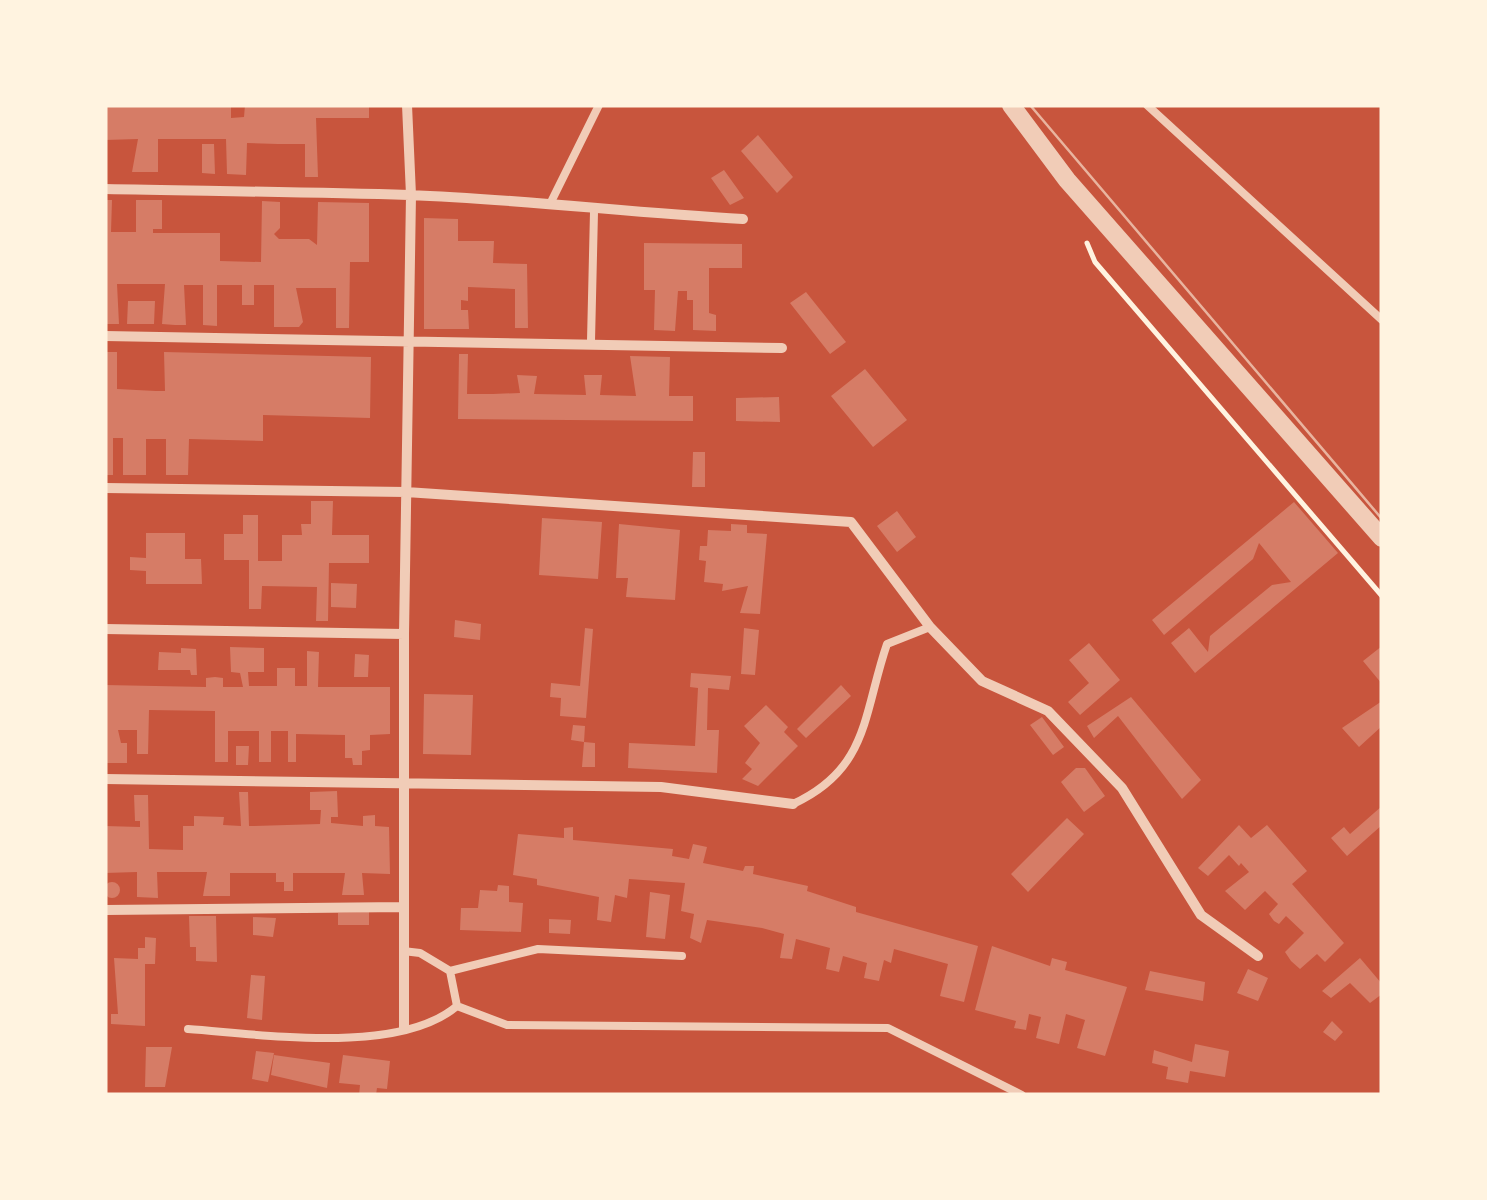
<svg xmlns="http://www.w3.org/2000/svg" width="1487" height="1200" viewBox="0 0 1487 1200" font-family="'Space Grotesk',sans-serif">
<rect width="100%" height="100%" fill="#c8553d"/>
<!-- building -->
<path fill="#d67c66" d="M105 105H231V118L244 117 245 105H369V118H316L318 177H305V144H278L247 143 246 175 227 174 226 139H158V172H132L138 139 105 140Z
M758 135 793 177 777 193 741 151Z
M202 144H214L215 174 202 173Z
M724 170 744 198 730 205 711 178Z
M105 200H112L111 232H136V200H162V229H153V233H220V261L261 262 262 201 280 202V228L274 234 279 239H309L317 245 318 202 369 203V262H350L349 328H336V288H296L303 322 299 327H274V285H254V305H242V285H217V326L203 325V285H184L186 325H175L162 324 165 284H117L119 324H105Z
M424 218 458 219V241H494L493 263 527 264 528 328H515V289L468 287V301L461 300V310H468L469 329H424Z
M644 243 742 244V268H709V313L716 315V331L693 330V300H687V291H678L675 331 654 330 655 290H644Z
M806 292 846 342 830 354 790 303Z
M128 301H155L154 324H127Z
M105 352H117V389L156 391H165L164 352 371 357 370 418 263 415V441L189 439 188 475H166V439H146V475H123V438H113V475H105Z
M459 354H468L467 394H493L520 393 517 375 537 376 534 394 586 395 584 375H602L600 395 636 396 630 356 670 357 669 396H693V421L458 419Z
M865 369 907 420 873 447 831 396Z
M779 397 780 422 736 421V398Z
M693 452H705V487H692Z
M311 501H333L332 535H369V563H329L328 621H316L317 587 262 586 261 609H249V560H224V534H243V515H258V561H282V535H302L301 524H311Z
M1294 502 1338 553 1195 673 1171 643 1189 628 1208 652 1210 636 1272 585 1291 582 1259 543 1253 559 1164 635 1152 620Z
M897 511 916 537 897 552 877 526Z
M542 518 602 522 598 579 539 575Z
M619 524 680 530 675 600 626 597 628 578H616Z
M731 524 747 525V533L767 534 760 614 740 613 748 586 722 591 723 584 704 582 706 561 699 560 700 546H707L708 530 731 531Z
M146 533H185V559H201L202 584H146V571L130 570V557L146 558Z
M331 583 357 584 356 608 331 607Z
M455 620 481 624 480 640 454 637Z
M585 628 593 629 586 718 560 716 561 698 550 697 551 683 580 686Z
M744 628 759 630 755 675 741 674Z
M1089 643 1120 680 1080 715 1068 702 1089 683 1069 660Z
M1382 646V684L1363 661Z
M230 647 264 648V672H248L249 686H277V668H295V686H307V651L319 652 318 687H390V734L370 735V750L362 751V765H353L352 758H345V735L296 734V762H288V731H271V762H259V731H228V762H215V711L149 710 148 754H137V730H118L121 743H127V763H105V685L206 687V678L215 677 223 678V687H243L240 673 231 672Z
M181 648 196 649 197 675H191L190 670H158L159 652 181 653Z
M355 654 369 655 368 677H354Z
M691 673 731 676 729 690 708 688 707 730H719L717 773 628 768 629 743 695 746 698 688 690 687Z
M841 685 851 696 806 738 797 729Z
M424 694 473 695 471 755 423 754Z
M1131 697 1201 780 1182 799 1118 716 1094 738 1087 726Z
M1382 701V726L1359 747 1342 728Z
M766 705 788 727 784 732 798 746 758 786 742 779 752 769 745 763 760 743 744 726Z
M1042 717 1064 747 1053 755 1030 725Z
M573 725 585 726 584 742 571 740Z
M584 742 595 743V767H582Z
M236 746H249L248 765H236Z
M1076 768H1085L1105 796 1084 812 1061 782Z
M337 791 338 817H331V823L363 826V816L375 815V826L389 827 390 874 362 873 364 895H342L345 873H293V891H284V882H276V873H230V896H203L207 872H157L158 898 137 897V872L105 873V826L140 827V821H135L134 795H148L149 849 183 850V826H194V816L224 817 223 825 241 826 239 792H248L249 826H254L320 824 321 810H310V792Z
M1382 806V825L1347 856 1331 838 1344 827 1350 834Z
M1067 818 1084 834 1028 892 1011 874Z
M1239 825 1251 838 1267 825 1307 871 1292 884 1344 943 1325 962 1317 954 1300 969 1291 961 1285 952 1304 933 1286 916 1279 924 1274 921 1269 914 1278 904 1265 891 1245 910 1225 891 1249 872 1241 863 1239 866 1229 855 1208 876 1198 868Z
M573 827V840L673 849 672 856 689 859 693 844 707 847 703 863 743 871 745 866H754L753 874 808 886 807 891 856 907V912L978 946 964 1002 940 996 948 964 894 949 891 963 884 960 879 981 864 978 867 963 843 956 839 972 826 969 830 948 796 939 792 959 780 958 784 934 762 928 707 920 701 943 690 938 694 914 681 911 685 883 629 879 627 898 615 895 611 922 597 920 599 897 537 885V879L513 875 518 834 564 838V828Z
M104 890a8 8 0 1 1 16 0a8 8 0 1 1-16 0Z
M498 885 509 886V902L523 903 521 932 460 930 461 908H478L480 890 497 891Z
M650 892 670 895 665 939 646 937Z
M369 912V925H338V913Z
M189 916H216L217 962 196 961V947H190Z
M253 917 276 918 273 937 253 935Z
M549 919 571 920 570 934 549 933Z
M145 937 156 938 155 964H145V1026L111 1024V1014H118L114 958 138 959V948H145Z
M992 946 1050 966 1052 958 1067 962 1065 970 1127 987 1105 1056 1077 1048 1085 1020 1066 1014 1059 1044 1036 1038 1041 1017 1029 1014 1026 1030 1014 1028 1016 1021 975 1010Z
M1360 958 1382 984V994L1370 1003 1350 983 1331 998 1322 991Z
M1248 969 1268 978 1258 1001 1237 993Z
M1150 971 1205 982 1203 1001 1145 990Z
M251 975 265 976 262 1020 247 1018Z
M1332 1021 1343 1032 1335 1041 1323 1032Z
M1195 1044 1229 1051 1225 1077 1190 1071 1188 1083 1166 1079 1168 1067 1152 1063 1154 1050 1192 1062Z
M146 1047H172L165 1087H145Z
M256 1051 274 1053 268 1082 252 1079Z
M274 1055 330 1063 327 1088 271 1075Z
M343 1055 390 1061 387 1089 377 1088 376 1095H359L360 1085 339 1083Z"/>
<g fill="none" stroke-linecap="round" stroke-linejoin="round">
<!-- path -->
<path stroke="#fff3e0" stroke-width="5" d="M1087 243 1095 262 1382 596"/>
<!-- service -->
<path stroke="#f1ccb7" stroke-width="8" d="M1147 105 1382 320
M550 204 599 105
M591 341 594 212
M793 804C869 769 863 714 887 644L930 627
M403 951 420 953 450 971 457 1006
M450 971 538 949 682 956
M457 1006 507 1025 888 1028 1022 1095
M188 1029C260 1034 398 1056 457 1006"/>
<!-- minor -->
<path stroke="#f1ccb7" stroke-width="10" d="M105 189C206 191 308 192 409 195 521 199 631 213 743 219
M105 336 782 348
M105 488 406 492 851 522 930 627 982 681 1048 711 1122 788 1201 915 1258 956
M105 629 404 634
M105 779 661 787 793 804
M105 910 404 907
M404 1029V634L411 195 407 105"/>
<!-- tertiary -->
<path stroke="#f1ccb7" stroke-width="18" d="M1011 105 1067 180 1382 538"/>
<!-- tram -->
<path stroke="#e9b49f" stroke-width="2.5" d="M1030 105 1382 519"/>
</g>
<!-- border -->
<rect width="1487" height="1200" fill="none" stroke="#fff3e0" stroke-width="215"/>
</svg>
